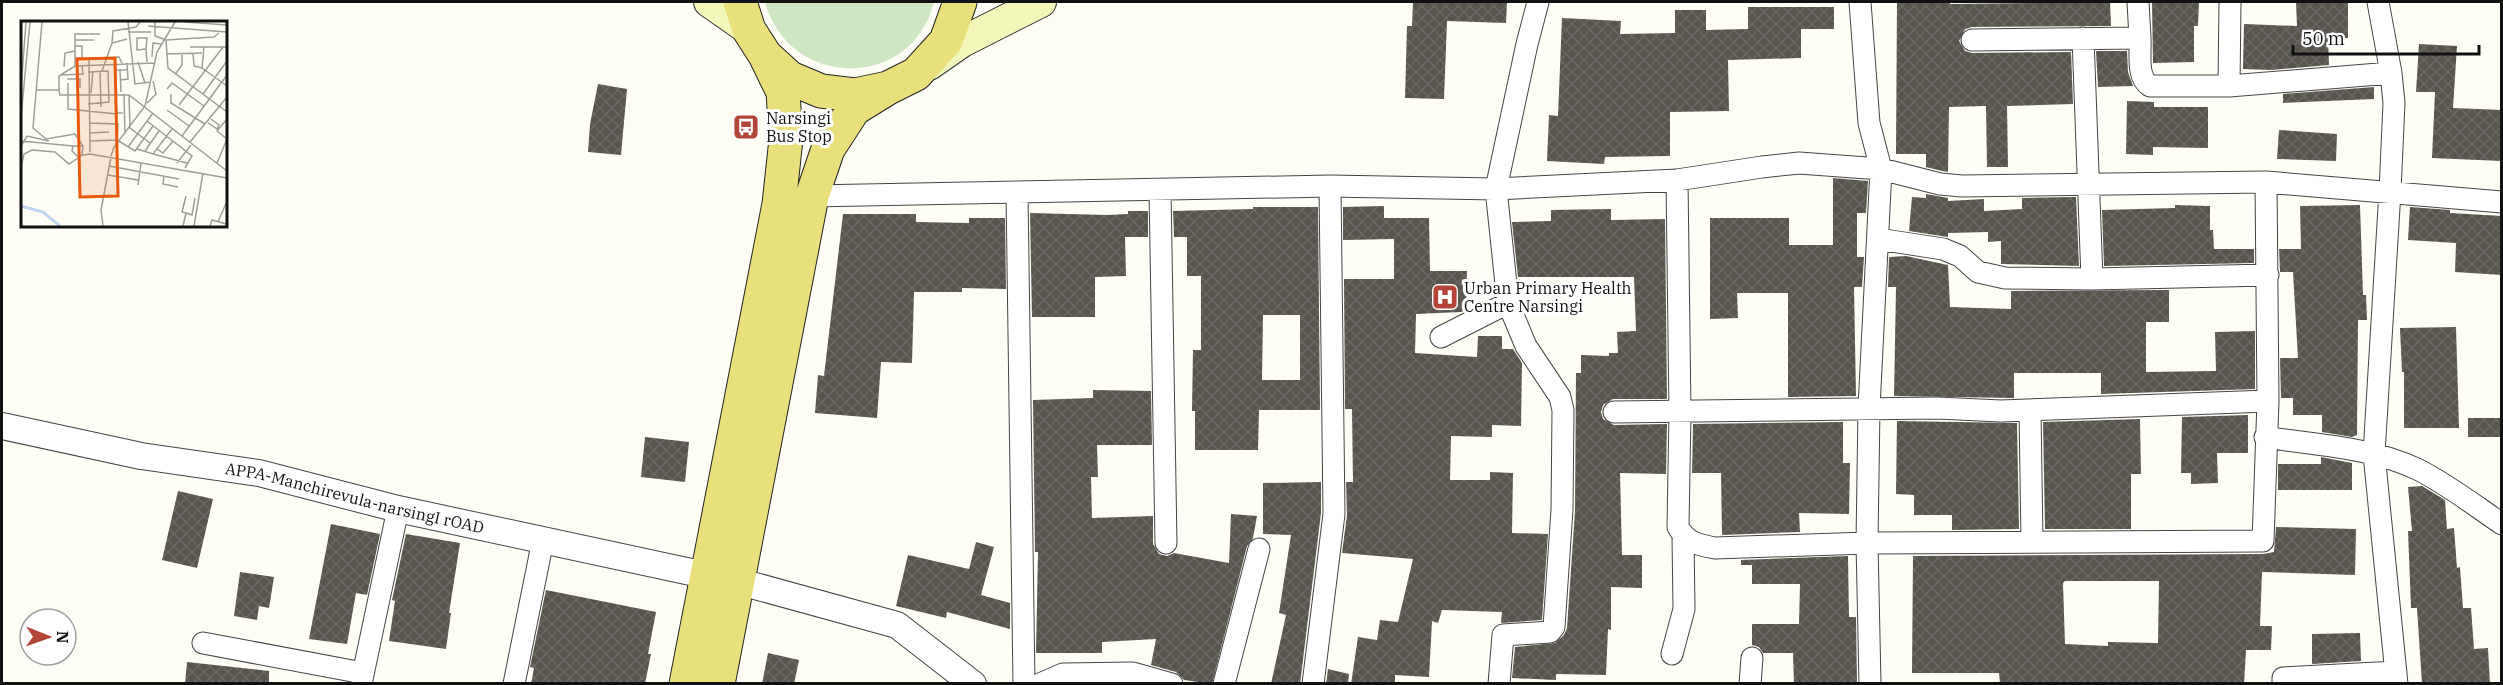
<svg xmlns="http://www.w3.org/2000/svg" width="2503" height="685" viewBox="0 0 2503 685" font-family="'IBM Plex Serif',serif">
<defs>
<pattern id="building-cross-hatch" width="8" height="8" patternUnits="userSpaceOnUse" patternTransform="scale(1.5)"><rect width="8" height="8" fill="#58544e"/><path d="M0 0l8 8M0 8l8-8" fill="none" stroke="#6b6863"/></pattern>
</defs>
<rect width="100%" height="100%" fill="#fefef6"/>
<!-- grass -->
<path fill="#cfe6c2" d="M765 2H934C912 91 789 90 765 2Z"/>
<!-- building -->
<path fill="url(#building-cross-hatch)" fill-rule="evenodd" d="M1413 2H1507L1506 23 1447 21 1444 99 1405 98 1407 26H1412Z
M1897 2H1950V4L2110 2 2111 26 1972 27 1965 29 1959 41 1965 51 1972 53 2071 52 2073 104 2007 106 2008 167H1987L1986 106 1949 107 1948 172 1942 171 1926 167V154H1896Z
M2152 2H2199L2198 26H2194V62L2153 63Z
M2296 2H2348V38H2328L2329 65 2271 70 2243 69 2244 24 2297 26Z
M1748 7H1834V29H1801V58L1728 60 1729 111 1670 112V156L1605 157 1604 164 1547 161 1549 115 1558 116 1562 18 1621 21 1620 34 1675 33V10H1706V30L1748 29Z
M2419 44 2457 46 2453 108 2502 110V161L2432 158 2435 92H2416Z
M2096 51H2127L2128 72 2133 86 2098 87Z
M598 84 627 89 621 155 588 152 590 124Z
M2374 87V99L2283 103V94Z
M2127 101 2154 102V107H2208V148L2153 147V155L2126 154Z
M2279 130 2337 134 2336 161 2277 159Z
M1833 178 1868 181 1866 213H1857V257H1864L1862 287H1854L1856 396 1788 397V293H1737L1738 318 1710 319V218H1789V245H1833Z
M1926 194 1948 198V201L1984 199V211L2022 209V198L2076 197 2079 266 2001 264V241L1988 242V232L1948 233V237L1909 231 1912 197 1926 198Z
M2175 205 2210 206V230H2213L2214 249H2254V263L2104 266 2102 210 2175 208Z
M2360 205 2363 295H2366L2367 320H2358L2357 435 2352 437 2322 432V415H2293V398H2281L2280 358H2298L2293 272H2280L2279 249H2301L2300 206Z
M1384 206V218H1429L1430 271H1467L1466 310 1461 312 1416 314 1415 353 1477 357 1478 336H1502V349H1513L1522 363 1521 426 1492 425V437L1451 436 1450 480H1490V472L1513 473 1512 533 1548 534 1542 620 1501 623 1502 612 1442 610 1438 623 1432 621 1429 677 1395 675V684H1351L1358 637 1377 640 1380 620 1398 622 1413 559 1342 553 1347 515 1346 482H1353L1352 409H1345L1344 279H1394V239L1343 240V207Z
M1253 207H1318L1320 410H1259L1258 450H1195V411H1192L1193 350H1201V276H1187V237H1174L1173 211 1253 209ZM1263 315H1300V380H1262Z
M2410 207 2450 210V213L2502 216V275L2455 272 2456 243 2408 240Z
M1611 209V220L1665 219 1667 399H1613L1603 405 1601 412 1603 419 1614 425 1667 424 1666 474 1620 473 1622 555H1642V588L1611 587V630L1608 629 1606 675 1556 674V680L1512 678 1515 647 1555 643 1564 635 1567 628 1575 511 1576 373H1581V355L1609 356V353H1618L1617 332 1636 331 1634 277H1518L1512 222 1551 221V210Z
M1128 211H1148V237H1125L1126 276 1095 277V317H1032L1030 213 1107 215 1128 214Z
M843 214H916V222L969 223V218H1005L1006 289 962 288V292H914L912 363 881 362 877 418 815 413 818 375 824 376Z
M1906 256 1948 265 1950 307 2011 309V291L2169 290V322H2146V372L2216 371 2215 332 2255 331V389L2101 394V373H2014V398L1894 396 1896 287H1888L1889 257Z
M2456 327 2459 428H2404V372H2402L2400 328Z
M1093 390 1151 391 1152 445H1097L1098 477H1091L1092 518 1153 516V544L1159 554 1167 556 1174 553 1229 563 1231 514 1257 516 1253 538 1247 546 1212 684 1184 680 1176 672 1151 665 1156 639 1102 642V653H1036L1038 552H1035L1033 400 1093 398Z
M2248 415V453H2217L2218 483 2191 484V473H2181L2182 417Z
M2468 418H2502V437H2468Z
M2140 419 2141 474H2131V529H2045L2043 422Z
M1897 421 2017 423 2019 529 1952 530V515H1914V495L1896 494Z
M1843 422V463H1850L1849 514 1799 513 1800 532 1722 535 1721 473H1692L1693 424Z
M645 437 689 442 685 482 641 477Z
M2321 457 2352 463V490H2278V464H2321Z
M1321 482V513L1300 684H1271L1286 615 1279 613 1291 535 1263 534V483Z
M2422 486 2445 500 2447 529 2454 528 2457 568 2460 567 2463 608H2471L2474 649 2488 648 2490 684H2422L2417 608H2411L2408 531H2412L2408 487Z
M178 491 213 499 197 568 162 560Z
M331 524 380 534 367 595 356 593 347 644 309 639Z
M2276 527 2356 529 2355 575 2262 572 2260 626H2272L2271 650H2246L2244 684H2000L1999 673H1912L1913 556 2263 554 2274 552ZM2065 581H2159L2158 643 2108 642V646L2065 644 2063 583Z
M406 534 460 543 449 613H451L446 649 389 641 395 601 392 600Z
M976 542 994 547 981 595 1010 603V629L947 612 946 618 896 606 908 555 969 569Z
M1848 556 1849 617H1856L1857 684H1794L1793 653H1763L1759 647 1752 645V624H1799L1800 584H1752V565H1741V560Z
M240 572 274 577 269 608 259 606 257 620 234 616Z
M546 590 656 612 648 654H651L645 684H531L534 668 530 667Z
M2360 633 2361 661 2312 664V634Z
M768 653 799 660 794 684H762Z
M187 662 269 671V684H185Z
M1328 669 1349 674 1348 684H1326Z"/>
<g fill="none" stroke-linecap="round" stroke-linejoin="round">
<defs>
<path id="minor" d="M1860 2 1869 123 1881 169 1869 408 1867 543 1870 684
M2230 2 2229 86 2391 73
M2378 2 2391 73 2394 103 2390 191 2374 454 2397 684
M2083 38 2092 279
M2140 38C2141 53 2136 77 2150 86H2229
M1972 40 2140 38 2138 2
M1677 180 1680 412 1678 527C1686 542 1698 545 1715 548L1867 543 2263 541 2268 401 2266 182
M1160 190 1166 543
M1017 193 1024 684
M812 196 1330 186 1496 189 1677 180 1762 167 1799 163 1881 169 1940 184 1962 186 2266 182 2502 202
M1878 239 1943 249 1960 256 1978 272 2005 278 2092 279 2268 275
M1441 337 1508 303
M2030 410 2032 542
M1614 412 1937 408 2001 411 2268 401
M2265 437C2315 445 2371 447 2417 469 2447 484 2474 505 2502 524
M203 643 363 673
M1672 654 1684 609 1683 537
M361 684 398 509
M514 684 543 540
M1040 684 1063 674 1133 673 1172 684
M1224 684 1259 549
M1313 684 1334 514 1330 186
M1499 684 1503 635 1550 632 1554 627 1562 510 1563 410 1560 397 1526 346 1508 303 1496 189 1527 44 1538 2
M1750 684 1752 658
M2283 684V678L2396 672"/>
<g id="tertiary">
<path id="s1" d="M2 426 141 456 259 473 398 509 705 575"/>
<path d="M737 581 897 625 973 684"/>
</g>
<path id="secondary" d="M709 2 749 30
M929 65 962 42 1041 2"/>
<path id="primary" d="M768 58 790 78 821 91 855 95 888 88 916 74 946 41 960 2
M686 684 779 204 786 139 783 92 765 55 749 30 740 2
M718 684 812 196 828 149 854 109 888 88"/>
</defs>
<!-- minor casing -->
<use href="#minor" stroke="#444" stroke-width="23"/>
<!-- tertiary casing -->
<use href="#tertiary" stroke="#444" stroke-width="28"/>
<!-- secondary casing -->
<use href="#secondary" stroke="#333" stroke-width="32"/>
<!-- primary casing -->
<use href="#primary" stroke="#222" stroke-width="35"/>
<!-- minor -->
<use href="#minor" stroke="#fff" stroke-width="21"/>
<!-- tertiary -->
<use href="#tertiary" stroke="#fff" stroke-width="26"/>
<!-- secondary -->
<use href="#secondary" stroke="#f3f6b9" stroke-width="30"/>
<!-- primary -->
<use href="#primary" stroke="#e9df7b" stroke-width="33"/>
</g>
<!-- icons -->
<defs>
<symbol id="bus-square" viewBox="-11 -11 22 22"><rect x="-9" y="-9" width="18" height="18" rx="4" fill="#b24538" stroke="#fff"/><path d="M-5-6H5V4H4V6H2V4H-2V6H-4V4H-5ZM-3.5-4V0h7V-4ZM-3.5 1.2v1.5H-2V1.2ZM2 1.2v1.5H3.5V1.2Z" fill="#fff"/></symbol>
<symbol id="hospital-square" viewBox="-11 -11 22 22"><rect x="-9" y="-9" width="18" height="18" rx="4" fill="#b24538" stroke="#fff"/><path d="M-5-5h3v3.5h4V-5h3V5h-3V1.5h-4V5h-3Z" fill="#fff"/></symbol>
</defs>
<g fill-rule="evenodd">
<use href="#bus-square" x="731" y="112" width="30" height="30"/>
<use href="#hospital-square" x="1430" y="282" width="30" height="30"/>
</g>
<g text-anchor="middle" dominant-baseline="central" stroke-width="6" stroke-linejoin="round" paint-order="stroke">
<!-- poi labels -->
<g font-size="16" fill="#111" stroke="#fff" text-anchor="start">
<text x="766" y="118">Narsingi<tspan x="766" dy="18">Bus Stop</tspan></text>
<text x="1464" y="288">Urban Primary Health<tspan x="1464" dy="18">Centre Narsingi</tspan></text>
</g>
<!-- street labels -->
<g font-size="16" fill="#111" stroke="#fff">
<text stroke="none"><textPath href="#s1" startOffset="360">APPA-Manchirevula-narsingI rOAD</textPath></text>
</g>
</g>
<!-- overview -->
<g transform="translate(21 21)">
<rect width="206" height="206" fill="#fefef6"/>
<path fill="none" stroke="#c0d6f0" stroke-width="3" d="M0 185 22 191 39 205"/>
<path fill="none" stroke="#9f9f9a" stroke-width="1.5" d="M21 1 12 107 25 118 54 113 62 125M107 1 114 63 130 61M134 1V15L145 19 193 16 198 12M164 1 206 4M127 5 206 11M107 11H130M54 19H73M145 19 147 47 206 91M91 22 92 10 115 6 119 1M169 26H206M183 26 181 47 206 65M125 28 126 17H116V29L125 28 126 41M172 32 173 45 181 47M145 33 181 32M68 36 69 131M131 36 132 22 140 23M54 37H61V25H54M85 37 98 36 101 42M117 41 124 62M94 43V49H106M54 45V13H79M43 46 44 32 54 30M99 49 100 71M79 50 80 86M81 50 91 22 106 18M67 51 87 50 88 81 67 83M155 52 161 44V33M40 54 62 53 61 44M46 58H59V67M99 59 107 58 106 42M47 62V88L96 93M0 68 5 1M146 68 151 62 183 85M15 69H38L39 74H108L206 150M38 69V55L54 45 134 42M70 72 72 50M103 73 104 113M150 73V82L184 103M182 73 206 40M108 74 109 107 129 122M94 79 96 92H102M126 82 135 73 132 60M158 84 202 26M146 89 168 105M0 96 9 1M206 98 196 110 206 118M126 100 171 135 164 147M68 102 97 103 96 119 114 130 132 105M187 102 196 108 198 104 190 98M69 112 88 111M161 115 206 54M0 120 52 125M69 120 96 119M169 121 206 76M0 125 6 115 28 120M107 126 132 92M116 128 132 133 151 108M136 128 142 132 152 120M124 130 138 110M132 133 166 142M61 134 62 125H52L51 130 56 135 69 133 206 157M90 135 93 126 124 85 136 31 154 1M156 142 170 124M196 142 206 118M88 145 158 158M0 146 3 133 11 129 34 131 48 143 60 135M87 154 117 159M143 155 142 163 157 166M117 164 120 142M165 192 161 191 165 175M197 201 206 180M82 205 80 189 90 136M162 205 165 192 171 194 174 177M173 205 182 152M189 205 191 199 205 203"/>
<path fill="#e8590c" fill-opacity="0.15" stroke="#e8590c" stroke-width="3" d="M94 37 97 175 59 176 56 38Z"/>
<rect width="206" height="206" fill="none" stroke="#111" stroke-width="3"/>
</g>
<!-- border -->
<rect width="2503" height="685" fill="none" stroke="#111111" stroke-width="6"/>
<!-- north arrow -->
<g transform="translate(48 637) rotate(91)"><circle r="28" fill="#ffffff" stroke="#a0a0a0" stroke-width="1.5"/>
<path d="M0-4.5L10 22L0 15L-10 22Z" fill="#b24538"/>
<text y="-9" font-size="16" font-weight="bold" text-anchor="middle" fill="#111111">N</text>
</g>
<!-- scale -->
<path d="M2293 45v9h186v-9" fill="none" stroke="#111111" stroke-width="3"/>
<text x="2302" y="45" font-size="18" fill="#111111" stroke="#ffffff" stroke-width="4.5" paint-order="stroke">50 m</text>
</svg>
